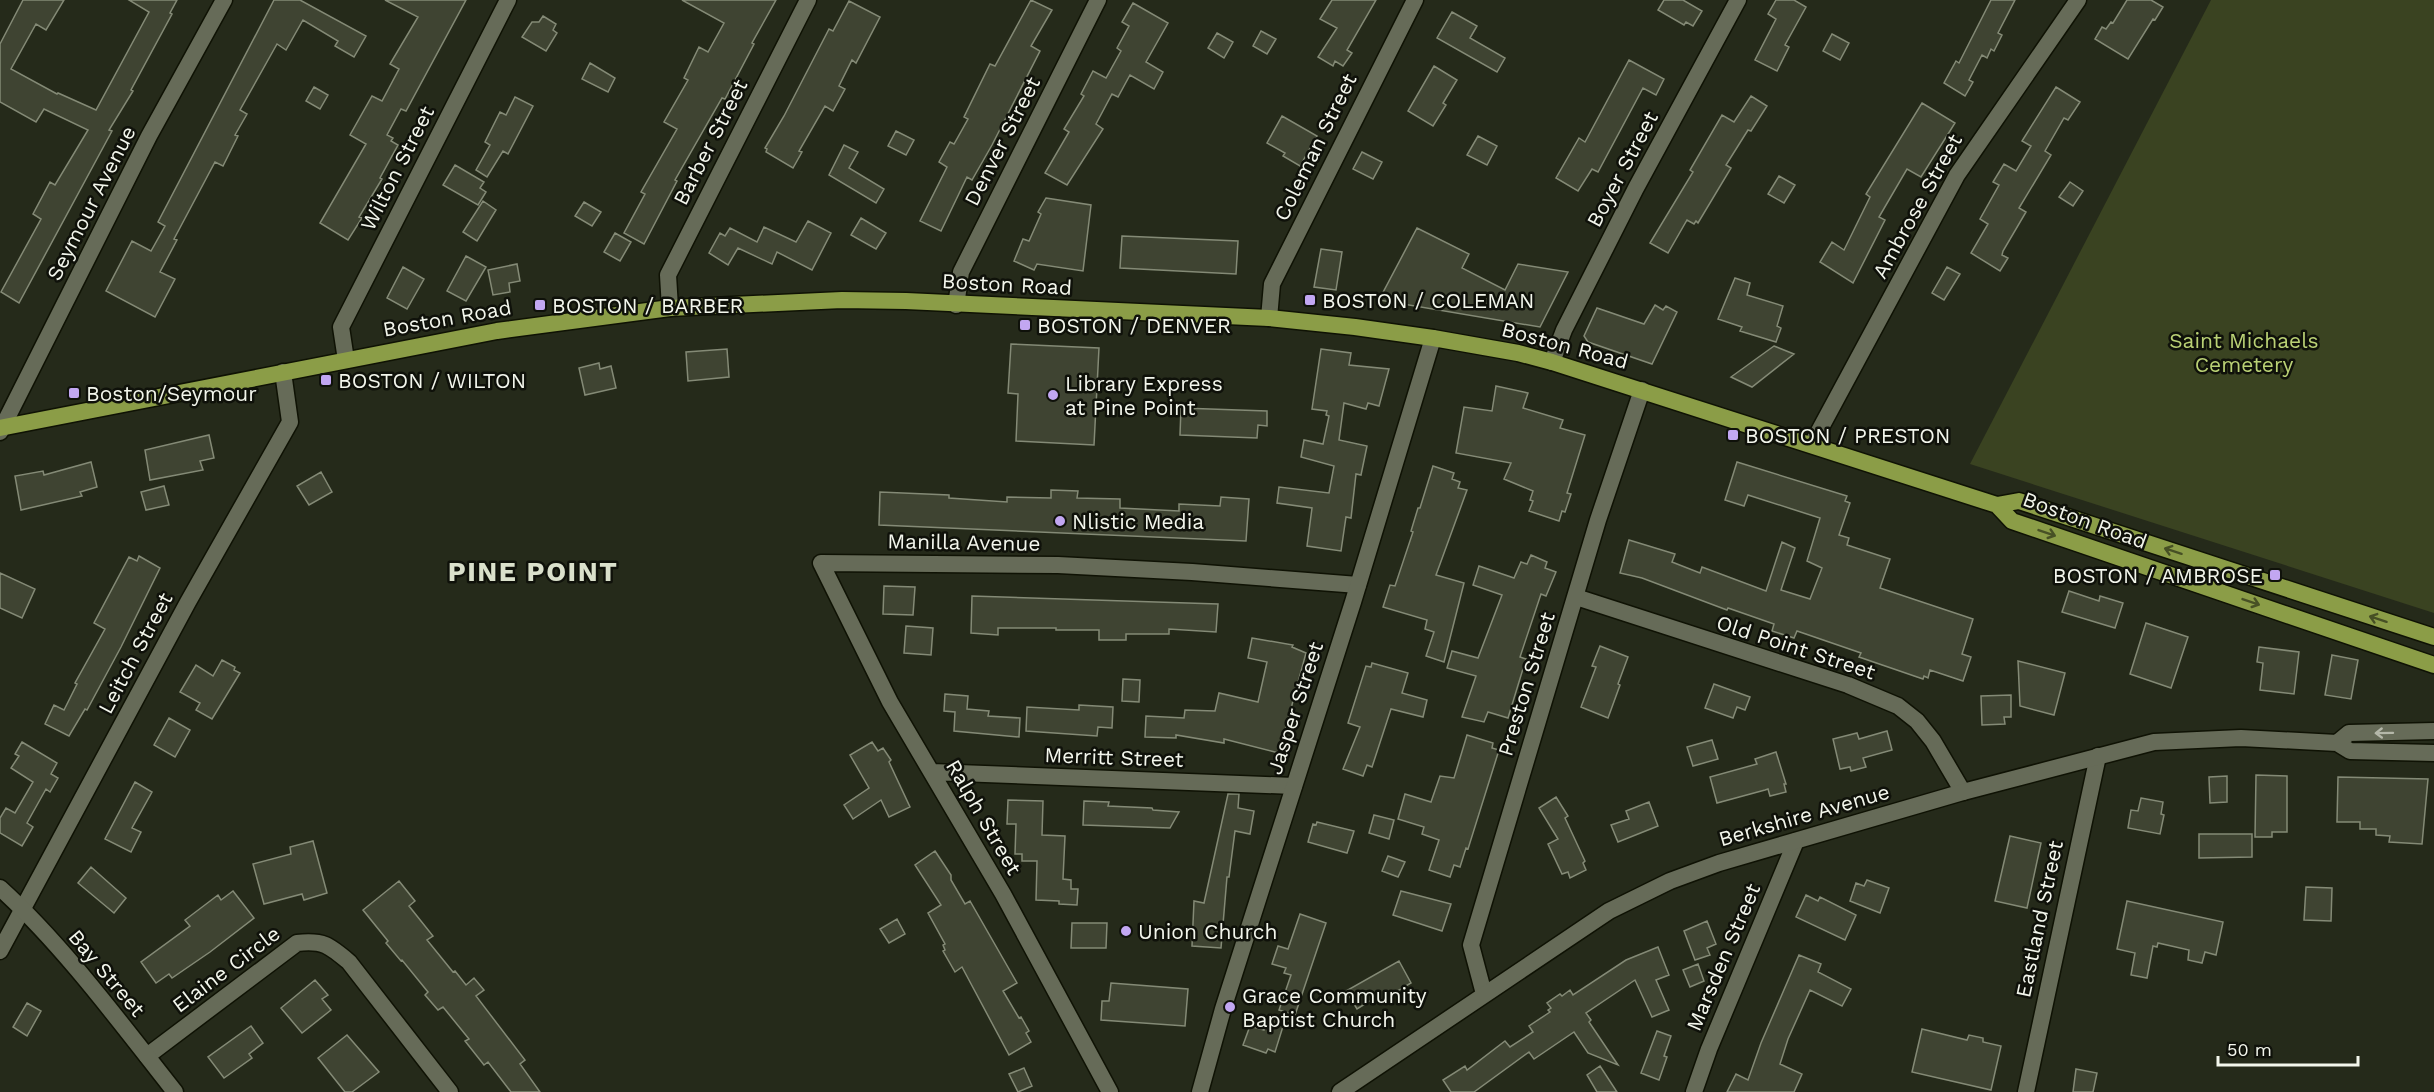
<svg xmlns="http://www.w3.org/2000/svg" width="2434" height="1092" viewBox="0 0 2434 1092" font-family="'Work Sans',sans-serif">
<rect width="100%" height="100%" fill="#252a1a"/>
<!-- green -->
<path fill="#3a4321" d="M2211 0H2434V613L1970 464Z"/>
<!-- building -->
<path fill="#3f4432" stroke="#848a76" stroke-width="1.5" d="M23 0H64L46 30 36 24 11 69 57 94 58 93 96 110 149 12 129 0H177L170 13 172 14 131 90 133 91 109 130 112 131 19 303 1 292 41 219 33 214 50 182 55 185 88 130 44 109 36 122 0 102V44Z
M274 0H300L366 36 354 57 335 46 338 41 303 20 286 50 277 44 240 110 247 114 235 135 238 136 223 166 215 162 174 239 177 240 160 272 175 279 155 317 106 291 132 241 151 251 165 226 158 222Z
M385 0H466L406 111 401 109 387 135 393 138 391 141 398 145 380 178 382 179 359 217 362 218 348 240 320 223 366 144 350 135 372 96 382 101 399 69 390 64 418 17Z
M682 0H776L752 43 754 44 725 99 722 98 675 180 677 181 644 244 624 233 645 194 641 192 677 129 664 122 688 80 684 78 699 47 708 52 724 23Z
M1031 0 1052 10 1031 46 1040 51 992 145 972 180 967 177 941 231 920 221 947 167 939 162 950 142 954 144 968 119 964 117 990 64 995 66Z
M1332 0H1376L1347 50 1352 53 1343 66 1335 61 1333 66 1318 57 1337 28 1320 19Z
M1664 0H1683L1702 11 1693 26 1686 22 1684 25 1658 10Z
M1776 0H1794L1806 7 1785 45 1789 47 1777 71 1755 60 1776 19 1768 14Z
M1991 0H2015L1998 33 2002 35 1994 51 1991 49 1987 58 1982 55 1969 80 1973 82 1965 96 1944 83 1956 61 1959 63Z
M2127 0H2151L2163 7 2155 20 2153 19 2128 59 2095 39 2102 27 2106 29 2111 22 2113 23Z
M849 1 880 17 856 63 852 60 839 86 845 89 833 111 825 106 799 151 802 152 793 168 766 152 767 149 765 148 784 116 829 29 833 31Z
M1133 3 1168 23 1146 62 1163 72 1154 89 1130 75 1118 97 1112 94 1096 124 1103 129 1067 185 1045 173 1069 132 1064 129 1084 96 1081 94 1093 71 1106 78 1121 51 1117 48 1129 26 1122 22Z
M1452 12 1477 26 1470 38 1505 58 1497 72 1437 38Z
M543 16 556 24 553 30 557 33 546 51 522 37 532 22H539Z
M1261 31 1276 39 1267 54 1253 46Z
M1217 33 1233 42 1224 58 1208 48Z
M1832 34 1849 43 1840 60 1823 51Z
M1629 60 1664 79 1656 95 1643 88 1598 172 1592 169 1578 191 1556 178 1579 138 1585 142Z
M590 63 615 78 608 92 582 79Z
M1434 66 1457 80 1443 103 1446 105 1433 126 1408 111Z
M314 87 328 95 320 109 306 101Z
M2056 87 2080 102 2068 120 2064 118 2045 151 2051 155 2019 208 2026 212 2003 251 2002 255 2008 258 2000 271 1971 253 1988 224 1980 219 1999 185 1993 182 2004 164 2016 171 2031 146 2022 141Z
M1751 96 1767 106 1751 131 1748 130 1726 165 1731 168 1698 223 1696 221 1694 224 1687 220 1668 253 1650 243 1693 172 1690 170 1722 115 1734 122Z
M515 97 533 106 508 154 503 151 487 177 476 170 490 145 485 142 500 112 506 115Z
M1922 103 1955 123 1921 177 1907 169 1879 217 1885 220 1853 283 1820 262 1832 242 1844 250 1870 197 1866 194Z
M1282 116 1317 136 1300 166 1283 156 1285 153 1267 143Z
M896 131 914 140 906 155 888 146Z
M1478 136 1497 146 1487 165 1467 155Z
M844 145 858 152 849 168 884 189 876 203 829 175Z
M1362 152 1382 162 1373 179 1353 169Z
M455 165 484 182 480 188 486 192 478 205 443 185Z
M1779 176 1795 185 1784 203 1768 194Z
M2070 182 2083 191 2073 206 2059 197Z
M1046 198 1091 205 1083 271 1037 264 1034 270 1014 261 1023 239 1029 241 1041 214 1038 212Z
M483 201 496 210 477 241 463 232Z
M584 202 601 212 592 226 575 216Z
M861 218 886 233 876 249 851 235Z
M808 221 831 233 812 270 777 252 772 264 738 248 728 265 709 253 720 233 725 236 730 228 757 242 764 227 796 242Z
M1417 228 1469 254 1462 268 1505 290 1518 264 1568 272 1540 327 1379 300Z
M615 233 631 242 620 261 604 252Z
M1122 236 1238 241 1236 274 1120 268Z
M1321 249 1342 252 1336 290 1314 287Z
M466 256 486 267 466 301 447 291Z
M517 264 520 281 509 283 510 292 493 295 488 270Z
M403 267 424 279 407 309 387 298Z
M1947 267 1960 274 1944 300 1932 293Z
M1735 278 1750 283 1747 295 1783 306 1777 326 1781 328 1776 342 1740 331 1742 327 1718 319Z
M1655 305 1663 310 1666 306 1677 312 1652 364 1588 342 1584 336 1597 308 1644 324Z
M1011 344 1099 348 1094 445 1016 441 1018 394 1008 393Z
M1774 346 1794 354 1752 387 1731 377Z
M727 349 729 377 688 381 686 352Z
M1321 349 1351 353 1349 365 1389 369 1379 406 1368 403 1366 409 1344 403 1339 440 1367 446 1361 475 1356 474 1351 518 1346 517 1341 551 1307 546 1312 508 1277 503 1279 487 1329 493 1334 466 1301 457 1304 440 1323 444 1329 416 1326 415 1327 411 1312 409Z
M599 363 600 369 611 366 616 388 585 395 579 368Z
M1496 386 1528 393 1523 408 1563 420 1560 428 1585 435 1567 493 1571 494 1565 512 1562 511 1559 521 1529 511 1533 501 1530 500 1533 491 1504 479 1511 463 1456 453 1464 407 1492 411Z
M1181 408 1267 411V426L1258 425 1257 438 1180 435Z
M209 435 214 458 200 461 203 470 150 480 145 450Z
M91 462 97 487 80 492 82 496 21 510 15 476 43 471 44 475Z
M1737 462 1847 496 1845 501 1850 503 1839 535 1849 538 1847 545 1890 559 1880 588 1973 619 1962 654 1971 657 1963 681 1930 670 1928 678 1924 676 1923 679 1859 657 1861 653 1797 631 1794 638 1772 631 1774 624 1728 608 1727 610 1642 578 1620 573 1629 540 1675 554 1672 562 1700 573 1702 567 1766 591 1782 542 1795 548 1781 590 1810 599 1822 568 1807 561 1820 518 1748 495 1744 506 1725 500Z
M1433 466 1454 473 1452 479 1460 482 1458 488 1467 490 1436 575 1464 583 1444 662 1426 656 1434 632 1425 629 1427 620 1383 607 1390 585 1395 586 1413 532 1411 531 1418 508H1420Z
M321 472 332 492 309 505 297 486Z
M164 486 169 505 146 510 141 492Z
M1051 490 1078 491 1077 498 1120 499V508L1179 511V504L1220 506 1221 497 1249 499 1246 541 879 525 880 492 949 495V498L1007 502V497L1051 498Z
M1531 555 1547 562 1545 568 1556 572 1546 596 1541 594 1520 657 1526 659 1508 718 1488 712 1484 722 1462 717 1476 676 1447 668 1452 651 1478 658 1502 595 1473 585 1479 566 1514 578 1521 562 1527 564Z
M139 556 160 568 121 647 87 710 85 709 69 736 45 724 54 705 64 710 77 684 75 683 105 629 94 623 129 557 137 561Z
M0 573 35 589 22 618 0 608Z
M884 586 915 587 913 615 883 614Z
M2069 591 2099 601 2100 596 2123 603 2115 628 2062 612Z
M972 596 1218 604 1216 632 1169 629V634H1126V640H1099V630H1056V628H998V635L971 633Z
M2146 623 2188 637 2171 688 2130 674Z
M906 626 933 628 931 655 904 653Z
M1252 638 1293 645 1292 647 1306 653 1279 753 1224 739V743L1176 735V738L1145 737 1146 716 1184 718 1185 710 1215 711 1219 693 1258 702 1267 662 1248 658Z
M1600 646 1628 657 1618 684 1620 685 1608 718 1581 707 1596 667 1592 666Z
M2259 647 2299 652 2294 694 2260 690 2263 663 2257 662Z
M2332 655 2358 660 2351 699 2325 695Z
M222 660 235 667 234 670 240 673 212 719 196 710 200 703 180 692 196 665 213 676Z
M2018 661 2065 673 2054 715 2020 706Z
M1372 663 1408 673 1402 693 1427 700 1423 717 1391 709 1372 767 1367 765 1363 776 1343 769 1360 727 1348 723 1366 666 1371 667Z
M1123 679 1140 680 1139 702 1122 701Z
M1714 684 1750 697 1745 710 1737 707 1733 718 1705 708Z
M945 694 968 696 967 709 989 711 988 716 1020 718 1019 737 954 731 955 712 944 711Z
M2011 695V717H2004L2005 724 1982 725 1981 696Z
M1079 705 1113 707 1112 728 1098 727 1097 736 1026 731 1027 707 1079 710Z
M169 718 190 730 175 757 154 745Z
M1887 731 1892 750 1863 758 1866 767 1851 771 1850 767 1840 769 1833 739 1857 733 1859 739Z
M1467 735 1493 743 1492 748 1499 750 1468 849 1466 848 1460 867 1454 865 1450 877 1429 870 1439 840 1422 834 1424 827 1398 819 1405 794 1431 802 1440 776 1454 778Z
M1712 740 1718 759 1693 766 1687 747Z
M22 742 57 763 51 774 58 778 50 792 46 789 27 823 33 827 22 846 0 833V818L6 808 15 813 33 782 11 768 19 756 15 754Z
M872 742 878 751 883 748 891 760 889 762 910 807 889 817 881 800 853 819 844 805 869 788 850 755Z
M1776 752 1786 784H1784L1786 792 1770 796 1768 789 1765 790 1717 803 1710 777 1757 764 1755 759Z
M2256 775 2287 776V832H2272V837H2255Z
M2227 776V802L2210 803 2209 777Z
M2338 777 2428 779 2422 844 2389 842 2390 836 2376 835V829H2360V822H2337Z
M135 782 152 792 132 828 141 832 131 852 105 839Z
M1228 794H1239L1238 808 1254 811 1250 834 1235 831 1229 877H1227L1221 948 1192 946 1194 901 1204 903Z
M1556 797 1568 816 1565 818 1585 861 1583 863 1586 870 1570 878 1568 872 1562 874 1548 844 1558 839 1539 808Z
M2141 798 2163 802 2161 814 2164 815 2160 834 2128 828 2131 810 2138 811Z
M1008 800 1043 801 1042 835 1065 836 1063 879 1071 880V889H1078L1077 905 1059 904V901L1036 900 1037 861H1022V854H1015L1016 824H1007Z
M1084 801 1109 802 1108 806 1152 808 1153 810 1179 812 1170 828 1083 825Z
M1649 802 1658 826 1618 842 1611 825 1629 819 1626 811Z
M1374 815 1394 820 1389 839 1369 833Z
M1317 822 1354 831 1347 853 1308 842 1313 824 1316 825Z
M2199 834H2252V857L2199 858Z
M2010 836 2041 843 2027 908 1995 901Z
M313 841 327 893 304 900 302 894 264 904 253 864 291 854 290 847Z
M935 851 951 875V880L965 904 970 901 1017 983 1003 991 1019 1018 1021 1017 1029 1031 1026 1033 1031 1042 1009 1055 962 967 955 972 943 951 945 950 943 945 945 944 928 913 941 905 915 865Z
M1388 856 1405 862 1398 877 1382 871Z
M91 867 126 898 114 913 78 883Z
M1867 880 1889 888 1880 913 1850 901 1856 883 1864 886Z
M399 881 415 901 409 906 433 936 427 940 453 972 455 971 466 985 474 978 484 990 476 996 525 1060 520 1064 540 1092H511L488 1062 484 1065 465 1041 469 1039 443 1007 438 1010 425 995 428 992 402 960 401 961 386 943 388 941 363 910Z
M2306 887 2332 888 2331 921 2304 920Z
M233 891 254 918 210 952 172 978 169 974 156 983 141 962 190 926 185 920 218 895 221 900Z
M1401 891 1451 904 1442 931 1393 915Z
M1806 895 1818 901 1820 897 1856 915 1845 940 1796 917Z
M2127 901 2223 922 2216 955 2205 952 2202 963 2188 960 2189 950 2158 943 2157 947 2153 946 2147 978 2131 975 2135 953 2117 949Z
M1300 914 1326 923 1295 1015 1279 1010 1291 975 1284 973 1286 968 1272 964 1278 946 1288 949Z
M897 919 905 934 889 943 880 929Z
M1707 921 1716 944 1707 948 1710 955 1695 960 1684 931Z
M1072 923H1107L1106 948H1071Z
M1658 947 1669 975 1656 980 1669 1010 1652 1017 1635 980 1586 1013 1591 1020 1589 1022 1618 1065 1588 1053 1574 1032 1534 1059 1529 1052 1474 1092H1451L1443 1080 1465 1066 1467 1070 1505 1041 1510 1047 1533 1032 1529 1026 1550 1012 1548 1010 1551 1008 1547 1003 1560 994 1562 996 1570 990 1573 995 1626 960Z
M1799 955 1821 964 1818 972 1851 989 1842 1006 1810 990 1788 1039 1780 1064 1802 1074 1794 1092H1727L1736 1074 1748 1080 1761 1043Z
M1399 961 1411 983 1381 1001 1378 996 1357 1009 1346 991Z
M1698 964 1704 981 1690 987 1683 970Z
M315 980 328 995 322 999 331 1010 302 1033 281 1008Z
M1111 983 1188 989 1185 1026 1101 1020 1102 1001H1109Z
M27 1003 41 1011 27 1036 13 1027Z
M1269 1015 1285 1020 1275 1052 1268 1049 1266 1053 1243 1045 1250 1026 1264 1030Z
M251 1026 263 1043 249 1054 252 1058 224 1078 208 1057Z
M1922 1029 1967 1040 1969 1035 1983 1038V1042L2001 1046 1991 1090 1912 1072Z
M1657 1031 1671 1036 1664 1056 1667 1057 1659 1080 1641 1073Z
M347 1035 379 1072 352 1092H345L318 1058Z
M1600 1066 1617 1092H1597L1587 1075Z
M1024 1068 1032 1086 1018 1092 1009 1074Z
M2076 1069 2097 1073 2093 1092H2073Z"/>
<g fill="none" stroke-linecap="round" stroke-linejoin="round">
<defs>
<path id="minor" d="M956 305 961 272 1098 0
M670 308 668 275 808 0
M1269 318 1272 284 1415 0
M346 360 341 327 508 0
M1552 362 1564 330 1636 188 1738 0
M0 432 149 136 224 0
M1812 444 1957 175 2078 0
M1576 597 1848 685 1898 706 1917 721 1933 741 1963 792
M932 772 1294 786
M0 951 188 602 290 422 283 372
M1484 994 1471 945 1598 520 1642 390
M147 1056 297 943C323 940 329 945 349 962L450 1092
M1110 1092 1003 894 890 702 821 563 1058 565 1192 572 1358 585
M1694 1092 1709 1049 1796 841
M2026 1092 2098 756"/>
<path id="secondary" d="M2337 743 2349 733 2434 731
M0 888C63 945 122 1025 175 1092
M1200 1092 1223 1009 1353 602 1433 338
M1340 1092 1609 911 1670 881 1719 863 1963 792 2154 742 2241 738 2337 743 2350 751 2434 753"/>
<path id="primary" d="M0 428 497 331 670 308 732 305 842 300 906 301 1269 318 1355 327 1433 338 1518 353 1552 362 1997 505 2019 501 2434 637
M1997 505 2012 521 2434 665"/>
</defs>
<!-- minor casing -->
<use href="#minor" stroke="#0f1204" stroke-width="19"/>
<!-- secondary casing -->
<use href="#secondary" stroke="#0f1204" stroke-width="19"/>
<!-- primary casing -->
<use href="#primary" stroke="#0f1204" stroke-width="19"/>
<!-- minor -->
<use href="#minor" stroke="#666b58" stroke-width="16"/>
<!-- secondary -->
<use href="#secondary" stroke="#666b58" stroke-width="16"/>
<!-- primary -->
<use href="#primary" stroke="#8b9d47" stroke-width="16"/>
</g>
<!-- one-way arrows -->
<defs><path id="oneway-shaft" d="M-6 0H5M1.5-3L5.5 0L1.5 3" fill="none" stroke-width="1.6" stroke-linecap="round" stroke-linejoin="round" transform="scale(1.5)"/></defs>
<g stroke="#475025">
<use href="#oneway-shaft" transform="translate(2047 533) rotate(19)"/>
<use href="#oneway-shaft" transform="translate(2173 551) rotate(-162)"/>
<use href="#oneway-shaft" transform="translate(2251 602) rotate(19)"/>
<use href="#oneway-shaft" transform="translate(2378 619) rotate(-162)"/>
</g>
<use stroke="#b4b7a9" href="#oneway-shaft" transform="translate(2384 733) rotate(179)"/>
<!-- markers -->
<g fill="#c2a7f2" stroke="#0f110a" stroke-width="2">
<rect x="1304" y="294" width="12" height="12" rx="3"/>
<rect x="534" y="299" width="12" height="12" rx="3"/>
<rect x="1019" y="319" width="12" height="12" rx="3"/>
<rect x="320" y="374" width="12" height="12" rx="3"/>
<rect x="68" y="387" width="12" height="12" rx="3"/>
<circle cx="1053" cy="395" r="6"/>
<rect x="1727" y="429" width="12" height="12" rx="3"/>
<circle cx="1060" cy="521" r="6"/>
<rect x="2269" y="569" width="12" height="12" rx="3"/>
<circle cx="1126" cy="931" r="6"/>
<circle cx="1230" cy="1007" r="6"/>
</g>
<g text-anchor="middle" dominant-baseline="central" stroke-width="5" stroke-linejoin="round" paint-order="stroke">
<!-- street labels -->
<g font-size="21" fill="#f3f6ec" stroke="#0f110a">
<text transform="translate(1002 141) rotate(-63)">Denver Street</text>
<text transform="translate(710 142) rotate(-63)">Barber Street</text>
<text transform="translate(1315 147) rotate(-64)">Coleman Street</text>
<text transform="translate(397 168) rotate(-63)">Wilton Street</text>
<text transform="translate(1622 169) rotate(-62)">Boyer Street</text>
<text transform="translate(91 203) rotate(-63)">Seymour Avenue</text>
<text transform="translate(1917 206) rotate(-61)">Ambrose Street</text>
<text transform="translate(1007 284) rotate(3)">Boston Road</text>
<text transform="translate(447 318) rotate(-10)">Boston Road</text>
<text transform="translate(1565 345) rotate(15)">Boston Road</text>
<text transform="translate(2085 520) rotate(20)">Boston Road</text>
<text transform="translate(964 542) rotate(1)">Manilla Avenue</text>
<text transform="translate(1796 647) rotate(18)">Old Point Street</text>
<text transform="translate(135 653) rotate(-62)">Leitch Street</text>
<text transform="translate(1526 684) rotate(-73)">Preston Street</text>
<text transform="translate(1295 708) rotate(-72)">Jasper Street</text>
<text transform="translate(1114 757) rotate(2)">Merritt Street</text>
<text transform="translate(1804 815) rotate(-16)">Berkshire Avenue</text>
<text transform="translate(984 817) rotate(60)">Ralph Street</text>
<text transform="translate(2039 919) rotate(-78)">Eastland Street</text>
<text transform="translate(1723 957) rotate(-67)">Marsden Street</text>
<text transform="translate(226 969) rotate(-37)">Elaine Circle</text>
<text transform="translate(107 973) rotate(50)">Bay Street</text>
</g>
<!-- poi labels -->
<g font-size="21" fill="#f3f6ec" stroke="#0f110a" text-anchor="start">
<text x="1322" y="300">BOSTON / COLEMAN</text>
<text x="552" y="305">BOSTON / BARBER</text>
<text x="1037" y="325">BOSTON / DENVER</text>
<text x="338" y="380">BOSTON / WILTON</text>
<text x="1065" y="383">Library Express<tspan x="1065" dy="24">at Pine Point</tspan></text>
<text x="86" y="393">Boston/Seymour</text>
<text x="1745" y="435">BOSTON / PRESTON</text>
<text x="1072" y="521">Nlistic Media</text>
<text x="2263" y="575" text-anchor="end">BOSTON / AMBROSE</text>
<text x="1138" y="931">Union Church</text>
<text x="1242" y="995">Grace Community<tspan x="1242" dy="24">Baptist Church</tspan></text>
</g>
<!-- park labels -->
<g font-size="21" fill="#bad175" stroke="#0f110a">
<text x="2244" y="340">Saint Michaels<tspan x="2244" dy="24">Cemetery</tspan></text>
</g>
<!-- district labels -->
<g font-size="27" font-weight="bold" letter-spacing="1.5" fill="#dae0cb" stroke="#0f110a">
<text x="533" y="572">PINE POINT</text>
</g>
</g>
<!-- scale -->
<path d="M2218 1056v9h140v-9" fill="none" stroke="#f3f6ec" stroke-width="3"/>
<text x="2227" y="1056" font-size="18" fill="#f3f6ec" stroke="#0f110a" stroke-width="4.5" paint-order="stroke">50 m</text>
</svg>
